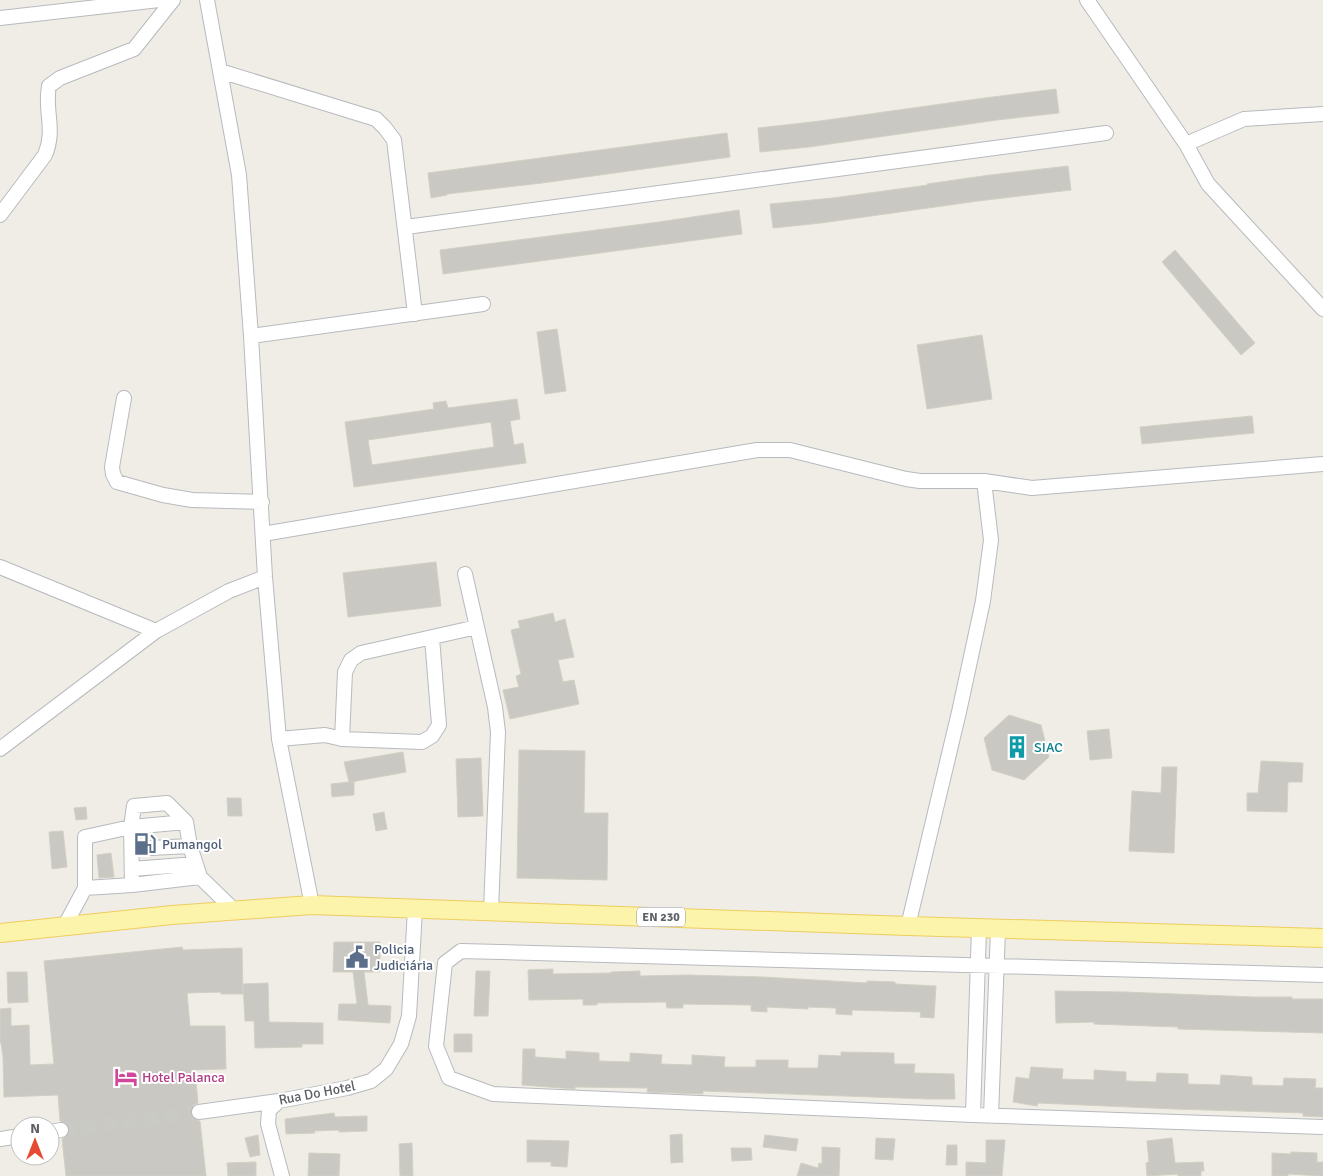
<svg xmlns="http://www.w3.org/2000/svg" width="1323" height="1176" viewBox="0 0 1323 1176" font-family="Signika,sans-serif">
<rect width="100%" height="100%" fill="#efede5"/>
<!-- building -->
<path fill="#cac8c2" stroke="#d3cfc3" fill-rule="evenodd" d="M1056 89 1059 113 997 120 809 147 760 152 758 128 820 121 977 99Z
M727 133 730 157 542 183 447 194V195L431 198 428 173Z
M1068 166 1071 190 978 201 821 223 773 228 770 204 833 198 928 185 927 184 990 175Z
M739 210 742 234 443 274 440 250 659 222Z
M1175 250 1255 343 1241 355 1162 262Z
M557 329 566 391 545 394 537 332Z
M982 335 992 399 927 409 917 345Z
M517 399 520 419 510 421 514 445 523 443 526 463 354 487 345 422 434 409 433 403 446 401 448 408ZM491 422 494 447 372 465 368 440Z
M1252 416 1254 433 1142 444 1140 427Z
M436 562 441 606 348 617 343 573Z
M553 613 555 622 565 619 574 657 558 660 563 682 574 680 579 704 510 719 503 690 519 687 516 676 521 674 511 630 520 628 518 621Z
M1009 715 1041 725 1049 757 1024 780 992 770 984 738Z
M1109 729 1112 758 1090 760 1087 731Z
M519 750 585 751 584 813H608L607 880 517 878Z
M403 752 406 772 351 782H354V795L332 797 331 784 349 782 344 762Z
M481 758 483 816 458 817 456 759Z
M1261 761 1303 763 1302 782H1288L1287 812 1247 811V793H1258Z
M1162 767H1177L1174 853 1129 851 1132 791 1161 793Z
M227 798H241L242 816H228Z
M86 807 87 819 76 820 74 808Z
M384 812 387 829 376 831 373 814Z
M63 831 67 867 52 869 49 832Z
M111 853 114 877 99 878 97 855Z
M334 942H380V972H364L368 1005 391 1006 390 1023 338 1020 339 1004H357L353 972H333Z
M182 947 183 950 242 948 243 994H221V992L187 993 190 1026H225L226 1069 195 1070 198 1103 193 1105 190 1113 192 1118 200 1121 206 1176H66L62 1139 67 1136 70 1129 67 1124 60 1121 58 1095 4 1097 3 1057 1 1043H0V1009L11 1008V1026L29 1025 30 1065 54 1064 44 961Z
M553 969V974L611 973V972L640 971V976L688 975 763 977 867 983V981L895 982V984L936 986 934 1018 920 1017 921 1012 852 1010V1015L836 1014V1008L808 1007V1009L767 1007V1012L751 1011V1005L683 1004V1008H667L666 1002 597 1003V1005H583V999L529 1000 528 970Z
M476 971H490L488 1016H474Z
M7 972H27L28 1002 8 1003Z
M268 983 269 1022 323 1023V1044H302V1047L255 1048 254 1021H245L243 984Z
M1055 991 1124 992 1253 997H1292V999H1323V1033L1178 1029V1027L1094 1024V1022L1056 1023Z
M454 1034H472V1052H454Z
M523 1049H535V1057L566 1059V1051L599 1053V1061L630 1062V1053L662 1055 661 1064 692 1065V1055L725 1057 724 1067H756V1060H788V1068H818L819 1055 841 1056V1052L894 1053V1064H915L914 1073 954 1074 955 1099H928L703 1091V1094L647 1092 648 1088 575 1087V1089L522 1085Z
M1031 1067 1063 1069 1062 1079 1094 1080V1070L1126 1072V1081L1156 1082 1157 1073 1188 1074V1084L1220 1085 1221 1075 1252 1077V1085L1283 1086 1284 1078 1316 1079 1315 1088H1323V1117L1303 1116V1113L1174 1109 1038 1103 1037 1106 1013 1102 1016 1077 1029 1079Z
M334 1113 335 1117 367 1116V1131L339 1132V1130L314 1131 315 1133 286 1134 285 1119Z
M682 1134 683 1162 671 1163 670 1135Z
M258 1135 260 1155 250 1157 245 1138Z
M765 1135 798 1139 796 1151 763 1147Z
M876 1138 895 1139 893 1160 875 1159Z
M1172 1138 1175 1163 1203 1162 1204 1171H1201V1176H1178V1174L1147 1176 1146 1163 1149 1162 1147 1141Z
M527 1140 569 1141 567 1167 551 1166V1162H527Z
M986 1140H1005L1002 1176H966V1162L986 1163Z
M412 1143 413 1176H400L399 1144Z
M947 1145H957V1165H946Z
M822 1147 840 1148 839 1176H797L801 1163 818 1168 819 1163 822 1164Z
M731 1148H751L752 1160 732 1161Z
M1291 1152 1317 1153V1162H1323V1176L1288 1174V1176H1272V1153L1291 1154Z
M309 1153 340 1154 339 1176H308Z
M256 1162V1176H228L227 1163Z"/>
<g fill="none" stroke-linecap="round" stroke-linejoin="round">
<!-- minor-tunnel -->
<path stroke="#cacac5" stroke-width="14" stroke-dasharray="14 7" stroke-linecap="butt" d="M61 1130 199 1112"/>
<defs>
<path id="minor" d="M207 0 239 175 251 336 265 577 279 739 312 905
M1087 0 1186 144 1208 184 1323 309
M0 18 159 0
M220 71 376 119 385 128 394 140 415 314
M1186 144 1244 119 1323 114
M0 215 45 155C56 129 44 111 49 86L60 78 134 49 173 0
M406 227 1106 133
M251 336 483 304
M124 398 112 467 113 474 117 482 163 495 192 500 262 502
M263 534 757 450H790L906 479 920 481H984L1032 488 1323 464
M0 567 156 631
M465 574 495 707 498 732 491 911
M279 739 325 735 342 739 422 742 432 736 439 725 432 638
M342 739 345 672 351 660 361 653 477 627
M0 749 156 631 229 591 265 577
M132 849 190 846
M132 869 196 864
M132 885 131 827 134 806 167 803 186 822
M85 888V837L131 827 186 822 190 846 200 877
M908 926 959 712 983 601 991 540 984 481
M64 927 85 888 132 885 200 877 235 911
M1323 975 461 951 445 963 436 1046 449 1078 493 1094 973 1115 1323 1127
M279 1101 269 1110 268 1124 282 1176
M199 1112 279 1101 347 1088 371 1081 386 1069 401 1044 409 1016 415 909
M973 1115 979 928
M991 1116 998 929
M50 1132 61 1130
M0 1139 20 1136"/>
<path id="major" d="M0 933 172 915 312 905 908 926 1323 938"/>
</defs>
<!-- minor casing -->
<use href="#minor" stroke="#b7babe" stroke-width="16"/>
<!-- major casing -->
<use href="#major" stroke="#efcd5e" stroke-width="20"/>
<!-- minor -->
<use href="#minor" stroke="#fff" stroke-width="14"/>
<!-- major -->
<use href="#major" stroke="#fdf4ab" stroke-width="18"/>
</g>
<!-- icons -->
<defs>
<symbol id="building-bare" viewBox="-9 -9 18 18"><path d="M-4-6H4V6H1V3H-1V6H-4ZM-2.5-4.3h1.7v1.8h-1.7ZM.8-4.3h1.7v1.8H.8ZM-2.5-1h1.7V.8h-1.7ZM.8-1h1.7V.8H.8Z" fill="#0f9aa8" stroke="#fff" stroke-width="2.5" paint-order="stroke"/></symbol>
<symbol id="fuel-bare" viewBox="-9 -9 18 18"><path d="M-5.5-6h7V0h2V4h1.3V-2.5L3-4.5l.8-.8L6-3V5H2.5V1h-1V6h-7ZM-4.2-4.7v3.2H.2V-4.7Z" fill="#5c6f8a" stroke="#fff" stroke-width="2.5" paint-order="stroke"/></symbol>
<symbol id="civic-bare" viewBox="-9 -9 18 18"><path d="M-.6-6.5H3V-4.5H.6V-3L4-1V1h2V6H-6V1h2V-1L-.6-3ZM-1.2 2.5V6h2.4V2.5Z" fill="#5c6f8a" stroke="#fff" stroke-width="2.5" paint-order="stroke"/></symbol>
<symbol id="hotel-bare" viewBox="-9 -9 18 18"><path d="M-6-4.5h1.5V1H6V5H4.5V3h-9V5H-6ZM-4 0a1.8 1.8 0 1 1 3.6 0ZM.5 0V-2.5h3Q6-2.5 6 0Z" fill="#d1479c" stroke="#fff" stroke-width="2.5" paint-order="stroke"/></symbol>
</defs>
<g fill-rule="evenodd">
<use href="#building-bare" x="1001" y="731" width="32" height="32"/>
<use href="#fuel-bare" x="129" y="828" width="32" height="32"/>
<use href="#civic-bare" x="341" y="941" width="32" height="32"/>
<use href="#hotel-bare" x="110" y="1061" width="32" height="32"/>
</g>
<g text-anchor="middle" dominant-baseline="central" stroke-width="4" stroke-linejoin="round" paint-order="stroke">
<!-- shield labels -->
<rect fill="#fff" stroke="#8d9093" stroke-width="1" x="637" y="907.5" width="48" height="19" rx="4"/>
<g font-size="12" font-weight="bold" fill="#5c6065">
<text x="661" y="917">EN 230</text>
</g>
<!-- culture labels -->
<g font-size="14" fill="#0d838f" stroke="#fff" text-anchor="start">
<text x="1034" y="747">SIAC</text>
</g>
<!-- service labels -->
<g font-size="14" fill="#4e5e75" stroke="#fff" text-anchor="start">
<text x="162" y="844">Pumangol</text>
<text x="374" y="949">Policia<tspan x="374" dy="16">Judiciária</tspan></text>
</g>
<!-- hotel labels -->
<g font-size="14" fill="#b23c85" stroke="#fff" text-anchor="start">
<text x="142" y="1077">Hotel Palanca</text>
</g>
<!-- street labels -->
<g font-size="14" fill="#5c6065" stroke="#fff">
<text transform="translate(317 1093) rotate(-11)">Rua Do Hotel</text>
</g>
</g>
<!-- north arrow -->
<g transform="translate(35 1141)"><circle r="24" fill="#ffffff" stroke="#bebfc1"/>
<path d="M0-4L9 19L0 12L-9 19Z" fill="#e64a33"/>
<text y="-8" font-size="14" font-weight="bold" text-anchor="middle" fill="#5c6065">N</text>
</g>
</svg>
